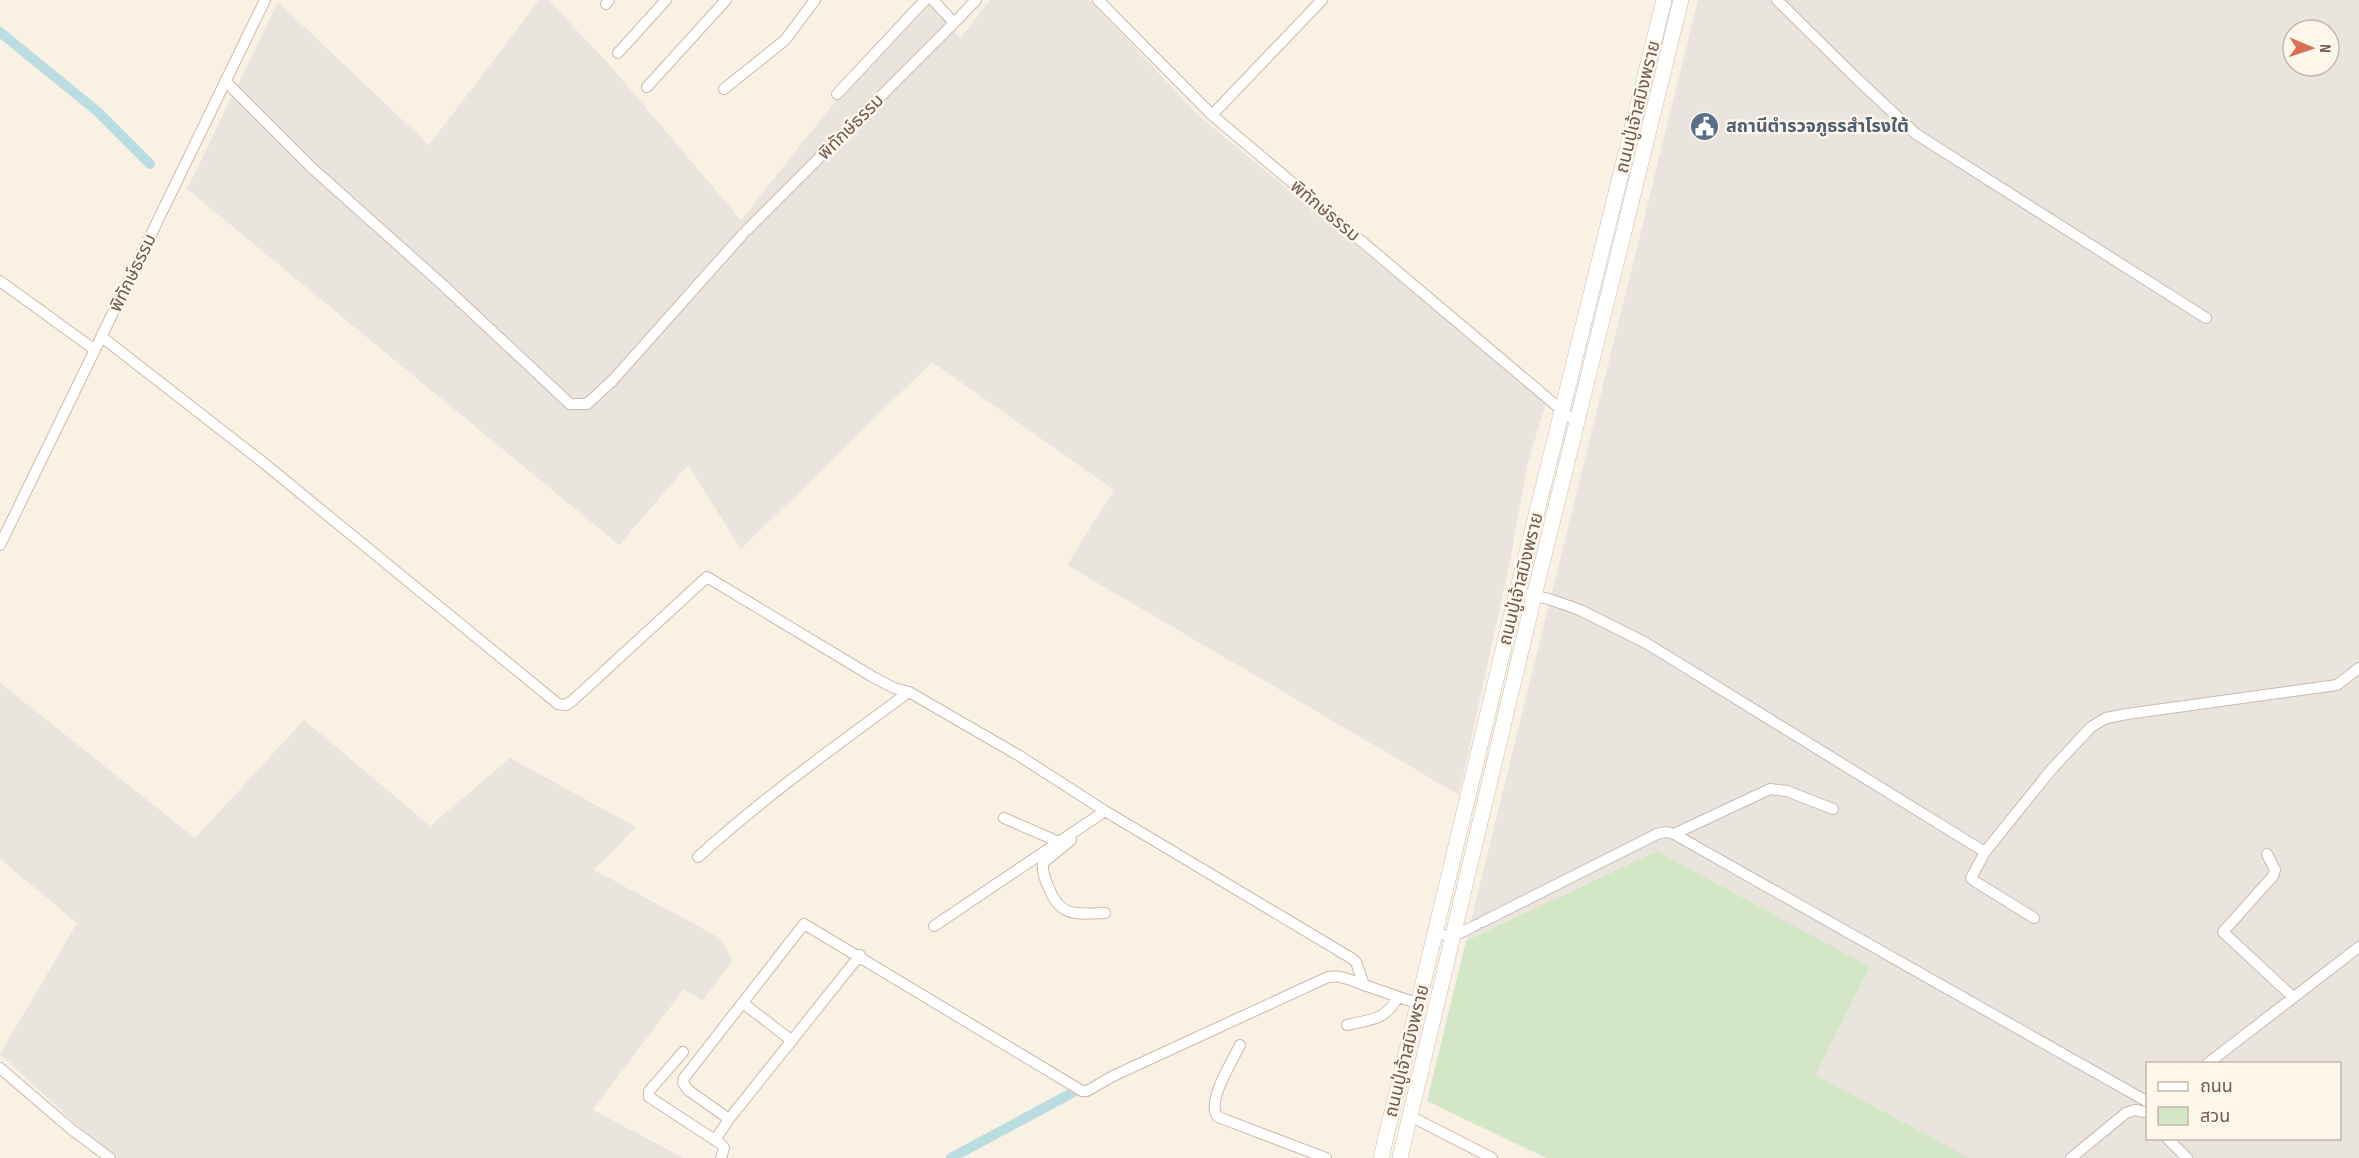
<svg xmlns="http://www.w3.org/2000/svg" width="2359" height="1158" viewBox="0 0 2359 1158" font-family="'Sofia Sans Condensed','Noto Sans Thai',sans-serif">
<rect width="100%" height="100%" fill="#faf1e5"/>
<!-- industrial -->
<path fill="#eae4df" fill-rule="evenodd" d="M539 0H548L607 62 741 220 916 0H927L960 38 990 0H1090L1198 115 1546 402 1527 466 1510 561 1459 795 1067 565 1114 490 932 362 741 549 688 465 619 545 187 189 278 2 429 145Z
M1698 0H2359V1158H1970L1814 1075 1870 968 1657 851 1466 941ZM2293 30H2329V66H2293ZM2148 1064H2340V1138H2148Z
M0 683 195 838 304 720 430 826 510 758 636 827 594 870 720 938 733 961 702 1001 684 989 593 1110 684 1158H118L83 1131 0 1054 77 923 0 859Z"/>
<!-- green -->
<path fill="#d3e6c5" d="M1657 851 1870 967 1815 1075 1970 1158H1546L1427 1101 1466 941Z"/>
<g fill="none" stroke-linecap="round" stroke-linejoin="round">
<!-- canal -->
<path stroke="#bbdde2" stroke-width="10" d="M0 32 98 112 150 164
M951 1158 1079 1089"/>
<defs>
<path id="street" d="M933 0 954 23 976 0
M1098 0 1212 115 1577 423
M1777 0 1854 76 1916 134 2206 318
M606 4 609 0
M618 53 666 0
M225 81 312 168 444 286 570 404H587L613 380 743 234
M647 87 726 0
M724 89 785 40 815 0
M837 94 925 0
M1212 115 1322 0
M747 230 954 23
M0 281 95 350
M102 337 265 464 558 704 566 705 572 701 707 577 873 677 894 688 909 692 1018 755 1105 811 1351 958 1356 962 1364 985 1419 1004
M0 545 265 0
M1517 592 1549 599 1580 610 1646 643 1985 852
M1004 818 1059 842
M1674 834 1770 789 1787 791 1833 809
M1071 840 1043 863C1042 872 1045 879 1048 886 1060 918 1076 914 1105 913
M2267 854 2275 870 2273 876 2223 932 2293 997
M698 857C764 797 837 745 909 692
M2034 918 1976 882 1971 878 1985 852 2051 770 2091 727 2106 718 2127 714 2337 685 2359 668
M1482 922 1657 834 1666 832 1674 834 2148 1102
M934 926 1105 811
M1436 933 1452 937 1476 925
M743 1003 792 1041
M1347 1025C1371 1019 1385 1021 1398 997
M1240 1045C1233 1060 1205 1103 1218 1117L1326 1158
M683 1052 649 1091V1097L721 1144 724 1148 721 1158
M2207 1064 2359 947
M0 1068 71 1129 110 1158
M1410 1116 1492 1158
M729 1119 688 1090 683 1083 684 1078 804 924 1082 1091H1087L1113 1076 1328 977C1341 975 1351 980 1364 985
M2167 1138 2187 1158
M715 1140 729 1119 860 955
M2071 1158 2126 1113 2135 1110 2145 1112"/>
<path id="secondary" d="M1381 1158 1517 592 1664 0
M1400 1158 1534 596 1681 0"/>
</defs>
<!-- street casing -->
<use href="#street" stroke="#cbb9ac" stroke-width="12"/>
<!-- secondary casing -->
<use href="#secondary" stroke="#cfbbad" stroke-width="16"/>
<!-- street -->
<use href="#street" stroke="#fff" stroke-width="10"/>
<!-- secondary -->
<use href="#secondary" stroke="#fff" stroke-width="15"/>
</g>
<!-- icons -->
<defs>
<symbol id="civic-disc" viewBox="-11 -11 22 22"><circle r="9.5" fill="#5c6f8a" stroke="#fdf6eb"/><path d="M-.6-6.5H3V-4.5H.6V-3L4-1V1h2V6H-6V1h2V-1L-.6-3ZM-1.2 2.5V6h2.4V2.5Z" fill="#fff"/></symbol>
</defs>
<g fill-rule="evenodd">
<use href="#civic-disc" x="1688" y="110" width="33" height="33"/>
</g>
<g text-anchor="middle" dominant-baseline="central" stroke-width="5" stroke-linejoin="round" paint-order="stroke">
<!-- street labels -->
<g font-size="18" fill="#71584d" stroke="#fdf6eb">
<text transform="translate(1638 107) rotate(-76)">ถนนปู่เจ้าสมิงพราย</text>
<text transform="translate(851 127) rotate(-45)">พิทักษ์ธรรม</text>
<text transform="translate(1325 211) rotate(40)">พิทักษ์ธรรม</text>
<text transform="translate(133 273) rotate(-64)">พิทักษ์ธรรม</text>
<text transform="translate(1521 579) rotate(-76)">ถนนปู่เจ้าสมิงพราย</text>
<text transform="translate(1407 1051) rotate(-76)">ถนนปู่เจ้าสมิงพราย</text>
</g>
<!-- service labels -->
<g font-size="18" font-weight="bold" fill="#4e5e75" stroke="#fdf6eb" text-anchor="start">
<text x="1726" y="126">สถานีตำรวจภูธรสำโรงใต้</text>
</g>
</g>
<!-- legend -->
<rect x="2146" y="1062" width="195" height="78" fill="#fdf6eb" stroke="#c5b7ac" stroke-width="1.5"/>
<rect x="2158" y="1082" width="30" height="9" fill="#ffffff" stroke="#c5b7ac" stroke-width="1.5"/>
<text x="2200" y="1092" font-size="18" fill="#71584d">ถนน</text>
<rect x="2158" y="1107" width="30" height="18" fill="#d3e6c5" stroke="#c5b7ac" stroke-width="1.5"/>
<text x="2200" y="1122" font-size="18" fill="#71584d">สวน</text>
<!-- north arrow -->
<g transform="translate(2311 48) rotate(92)"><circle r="28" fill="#fdf6eb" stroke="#c5b7ac" stroke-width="1.5"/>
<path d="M0-4.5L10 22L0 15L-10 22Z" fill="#da6f55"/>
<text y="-9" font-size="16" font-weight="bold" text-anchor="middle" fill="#71584d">N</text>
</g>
</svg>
